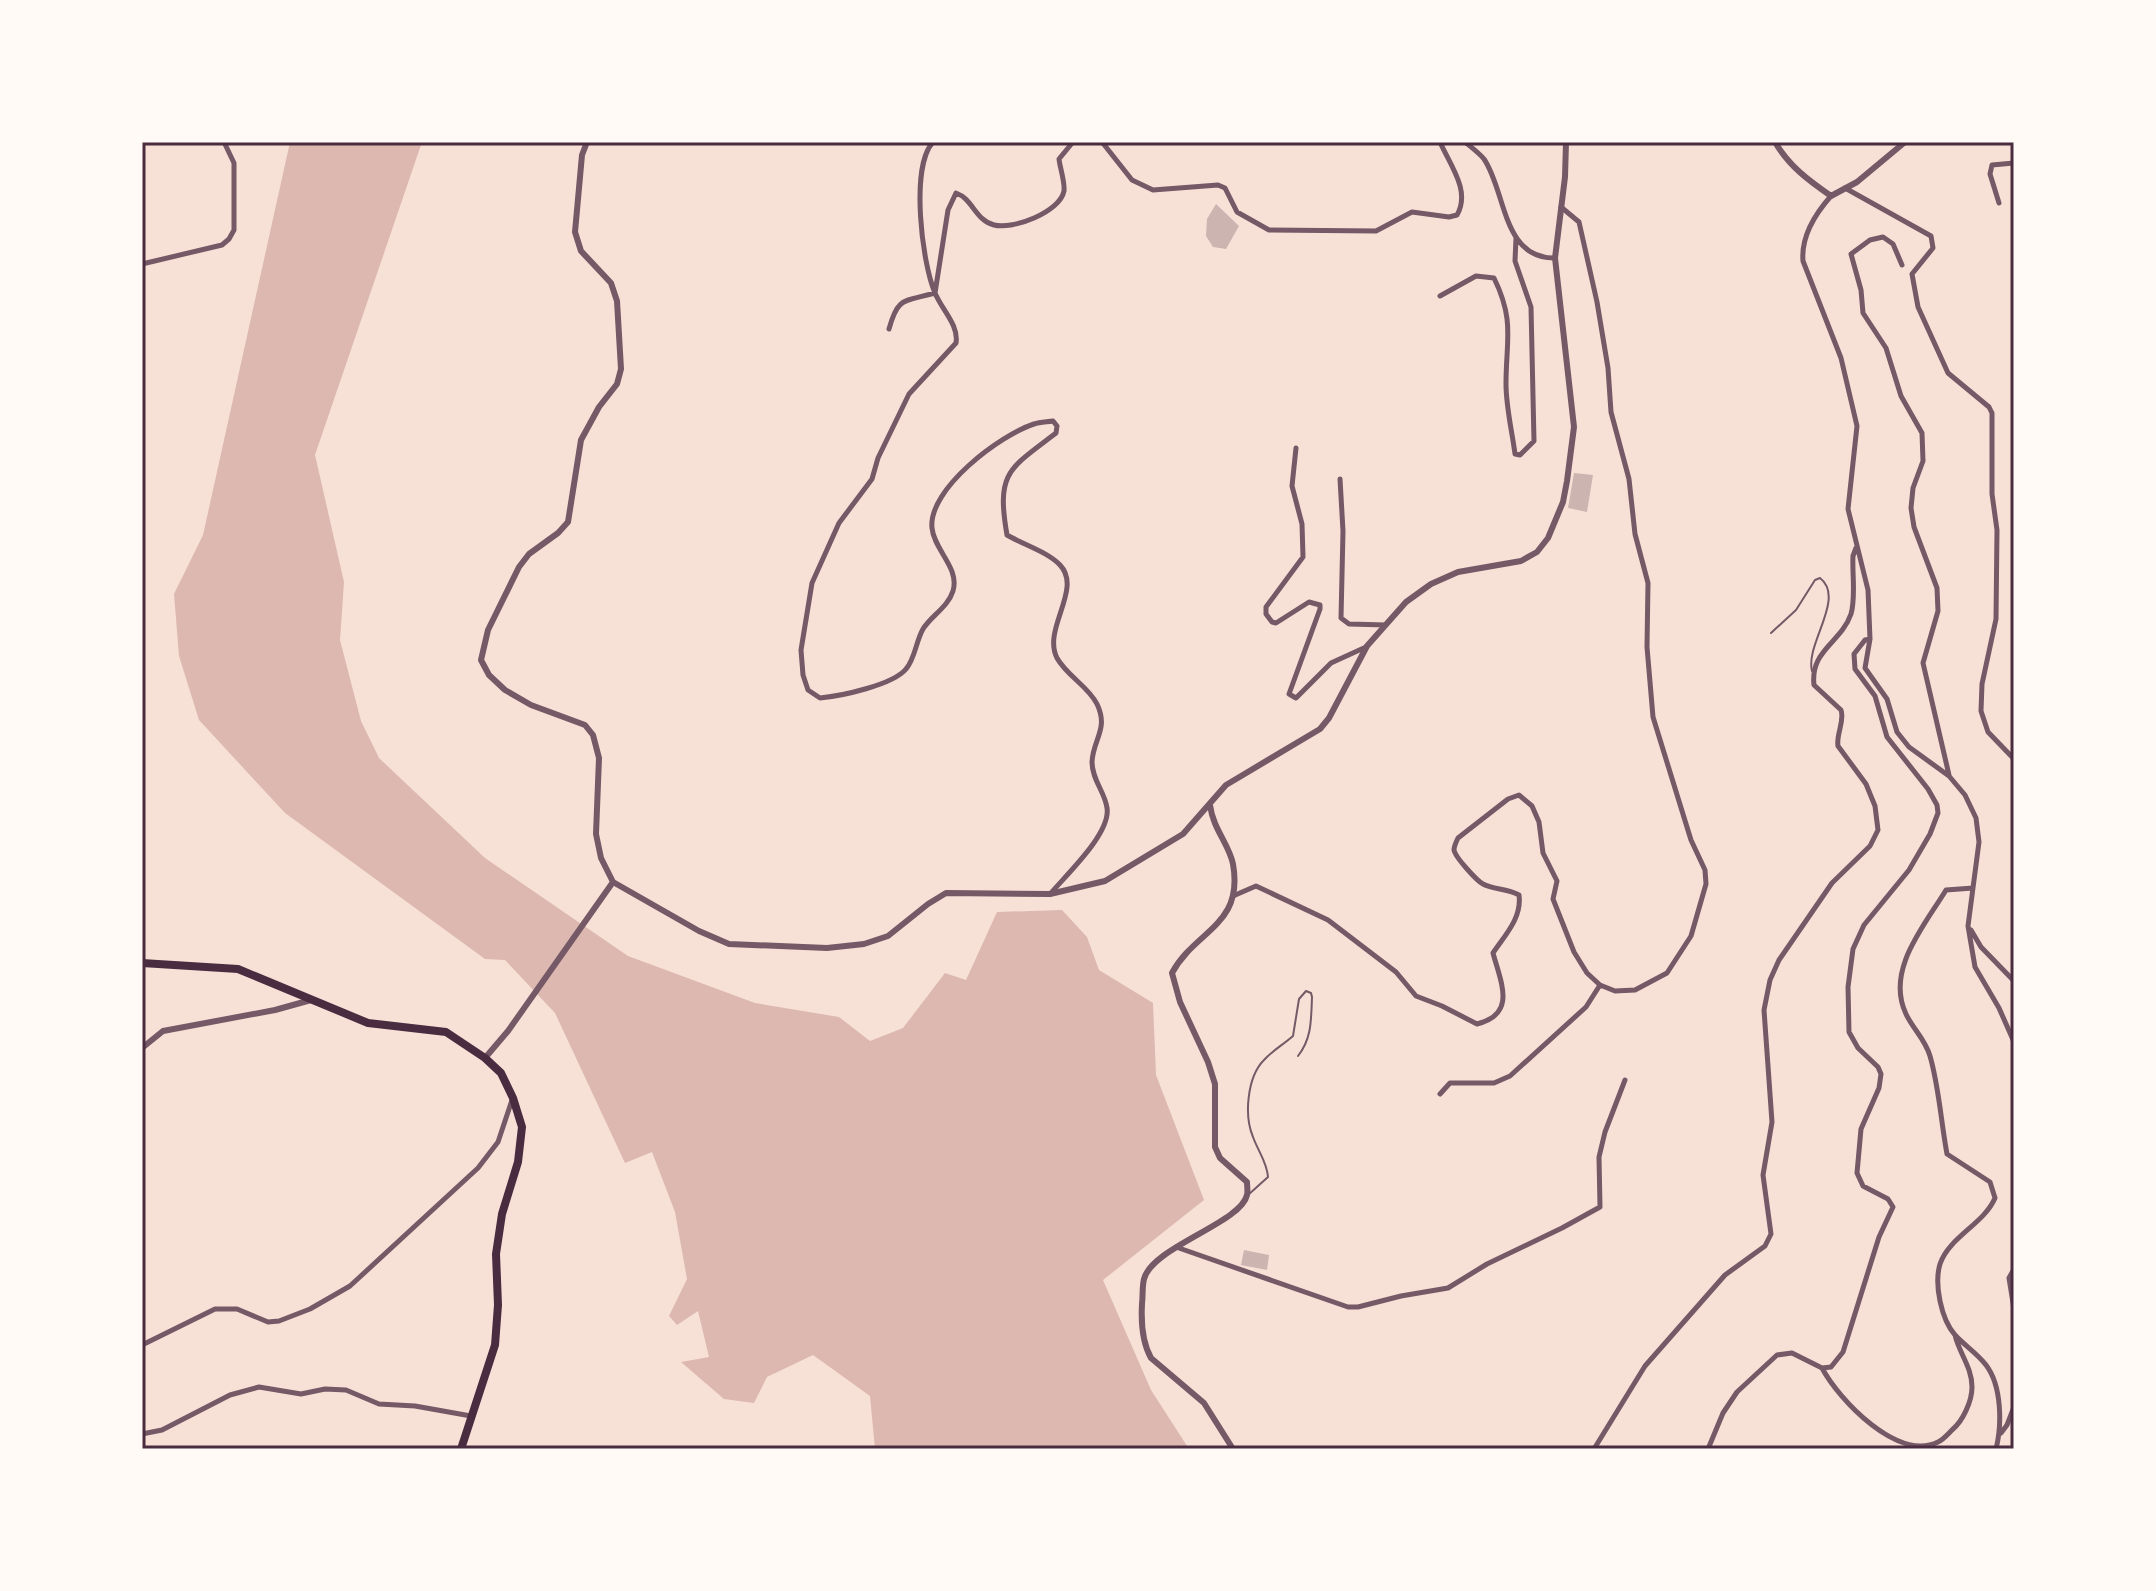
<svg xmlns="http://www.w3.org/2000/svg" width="2156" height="1591" viewBox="0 0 2156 1591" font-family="'Fira Sans Condensed',sans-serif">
<rect width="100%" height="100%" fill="#f7e1d7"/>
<!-- water -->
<path fill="#dcb8b0" d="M290 142H422L315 455 344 582 340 640 361 721 379 758 485 858 628 956 755 1003 839 1017 870 1041 903 1028 945 973 966 980 997 912 1062 910 1087 937 1099 970 1153 1003 1156 1075 1204 1200 1103 1280 1151 1390 1189 1449H875L870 1396 813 1355 767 1377 754 1403 724 1399 681 1362 709 1357 698 1311 677 1325 669 1316 687 1279 675 1212 652 1152 625 1163 555 1013 505 960 485 959 285 813 199 720 179 656 174 594 203 535Z"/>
<!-- building -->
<path fill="#ccb4b1" d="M1216 204 1239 226 1226 249 1213 247 1206 236 1207 219Z
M1574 473 1593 475 1587 512 1568 508Z
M1244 1250 1269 1255 1267 1270 1241 1265Z"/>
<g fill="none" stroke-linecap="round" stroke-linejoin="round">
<!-- service -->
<path stroke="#755966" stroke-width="2" d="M1771 633 1796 610 1815 580 1820 578C1846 598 1805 644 1812 671
M1248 1195 1268 1177C1267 1162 1258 1151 1253 1137 1244 1116 1247 1077 1264 1060 1272 1051 1284 1044 1293 1036L1299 999 1306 991 1311 993 1312 997C1311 1020 1312 1038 1298 1056"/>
<!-- minor -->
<path stroke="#755966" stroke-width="5" d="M933 142C910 167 922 263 935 293 942 310 959 325 956 343L909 394 878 458 872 479 839 523 812 583 801 650 803 675 808 690 820 698C841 696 893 685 906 669 915 659 916 641 923 629 931 616 948 607 953 591 960 568 934 550 932 528 928 489 1000 435 1034 424 1040 422 1047 422 1053 421L1057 426 1056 433C1009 469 996 472 1007 535 1022 544 1048 552 1060 565 1083 589 1042 629 1057 658 1067 676 1088 686 1097 704 1109 729 1093 739 1092 762 1092 780 1105 792 1107 808 1111 833 1067 874 1051 893
M1102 142 1132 180 1153 190 1218 185 1225 188 1237 212 1269 230 1376 231 1412 212 1449 217 1457 215C1471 191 1450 165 1440 142
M1465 142C1471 147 1479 153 1484 159 1506 191 1502 259 1555 258
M1845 188 1931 236 1933 248 1912 274 1918 307 1948 373 1989 407 1992 413V494L1997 530 1996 619 1982 684 1981 711 1988 732 2014 759
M1831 196C1815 214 1801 237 1803 261L1841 358 1857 426 1848 509 1868 590 1870 639 1865 668 1887 699 1897 732 1909 747 1949 776 1965 795 1976 818 1979 842 1968 926 1975 967 1999 1008 2014 1042
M1999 203 1990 174 1992 165 2014 163
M142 264 222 245 229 239 234 230V163L224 142
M1902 265 1893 244 1883 237 1870 240 1851 254 1861 290 1863 313 1886 348 1901 396 1922 433 1923 461 1913 488 1911 508 1914 527 1937 588 1938 611 1923 663 1949 775
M1440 296 1476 276 1494 278C1515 321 1506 340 1506 384 1506 407 1512 431 1515 454L1520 455 1534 441 1531 307 1515 261 1516 238
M889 329C898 296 904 302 935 293L948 210 956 193C973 199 975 220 994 225 1013 230 1060 212 1064 191 1065 182 1060 168 1059 159L1073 142
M1296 448 1292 486 1302 524 1303 557 1266 607V614L1272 622 1276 623 1309 602 1320 605V609L1289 694 1296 698 1331 663 1366 647
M1340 479 1343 531 1341 618 1349 624 1386 625
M1973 888 1946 890C1925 925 1885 970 1906 1014 1913 1029 1925 1039 1930 1056 1939 1087 1941 1122 1947 1154L1990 1182 1995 1198C1984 1224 1949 1237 1940 1264 1934 1284 1941 1319 1955 1335 1964 1345 1977 1353 1986 1365 2002 1386 2002 1425 1996 1449
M1233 896 1256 886 1328 920 1396 972 1416 996 1442 1006 1477 1024C1517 1014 1501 983 1493 953 1505 935 1522 918 1519 895 1506 888 1494 890 1483 884 1477 881 1455 857 1454 850 1454 846 1456 842 1458 838L1508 799 1519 795 1532 806 1539 822 1543 853 1557 881 1553 899 1574 952 1587 973 1600 985 1615 991 1635 990 1667 973 1691 936 1706 884 1705 870 1691 840 1653 717 1647 647 1648 583 1635 534 1629 479 1611 412 1608 368 1597 302 1579 222 1561 207
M1971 930 1981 947 2014 981
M1440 1094 1450 1083H1494L1510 1076 1586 1007 1600 985
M1176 1247 1348 1307H1358L1401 1296 1448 1288 1487 1264 1562 1228 1600 1207 1599 1157 1605 1132 1625 1080
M2014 1269 2009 1278 2014 1309
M142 1345 215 1309H237L268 1322 279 1321 310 1309 350 1286 478 1168 498 1142 512 1100
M1822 1368C1839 1400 1898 1462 1938 1442 1943 1440 1948 1434 1952 1430 1963 1421 1972 1401 1972 1387 1972 1367 1959 1353 1955 1335
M2001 1433 2007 1425 2014 1407
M142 1434 162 1430 230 1395 259 1387 301 1394 325 1389 346 1390 379 1404 415 1406 471 1416
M1594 1449 1645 1366 1725 1275 1765 1246 1771 1234 1763 1175 1772 1122 1764 1010 1770 980 1779 960 1832 883 1870 846 1878 830 1875 806 1866 784 1838 746C1836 734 1845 721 1841 710L1814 685C1810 650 1841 643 1851 614 1856 597 1852 574 1853 556L1856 548
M1708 1449 1723 1413 1737 1392 1777 1355 1792 1353 1822 1368 1831 1367 1843 1352 1879 1237 1893 1207 1888 1199 1863 1186 1857 1173 1861 1129 1879 1088 1881 1074 1878 1067 1858 1048 1849 1032 1848 987 1853 949 1864 925 1909 870 1930 834 1938 813 1937 805 1928 789 1887 737 1875 696 1855 669 1854 654 1865 640 1870 639"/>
<!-- tertiary -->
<path stroke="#755966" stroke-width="6" d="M587 142 582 155 575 232 581 251 611 283 617 301 621 369 617 384 599 407 581 440 568 522 558 533 529 554 519 567 488 630 481 660 489 675 505 690 531 705 585 725 593 735 599 758 596 834 601 858 613 882 699 931 729 944 827 948 864 944 888 936 928 904 946 893 1050 894 1105 881 1183 834 1226 785 1320 729 1329 718 1367 646 1406 602 1431 584 1458 572 1521 561 1537 552 1548 538 1563 502 1567 481 1574 427 1555 258 1565 177 1566 142
M1775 142C1789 166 1808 180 1831 196L1857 182 1905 142
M1210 805C1213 829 1229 844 1233 864 1244 926 1195 930 1172 973L1180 1002 1208 1062 1215 1084V1147L1220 1158 1247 1182C1247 1186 1248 1191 1247 1195 1241 1223 1152 1247 1144 1279 1142 1287 1143 1296 1142 1304 1141 1322 1142 1342 1151 1358L1204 1403 1233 1449
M142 1048 163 1031 275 1010 311 1000
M485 1058 508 1031 613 882"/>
<!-- primary -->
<path stroke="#4a2c40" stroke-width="8" d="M142 963 238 969 368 1023 446 1032 485 1058 501 1073 513 1098 522 1127 518 1162 502 1214 496 1254 498 1305 495 1345 461 1449"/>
</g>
<!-- border -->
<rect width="2156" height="1591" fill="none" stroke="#fffaf5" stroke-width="288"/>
<rect x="144" y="144" width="1868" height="1303" fill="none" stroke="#4a2c40" stroke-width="3"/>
</svg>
